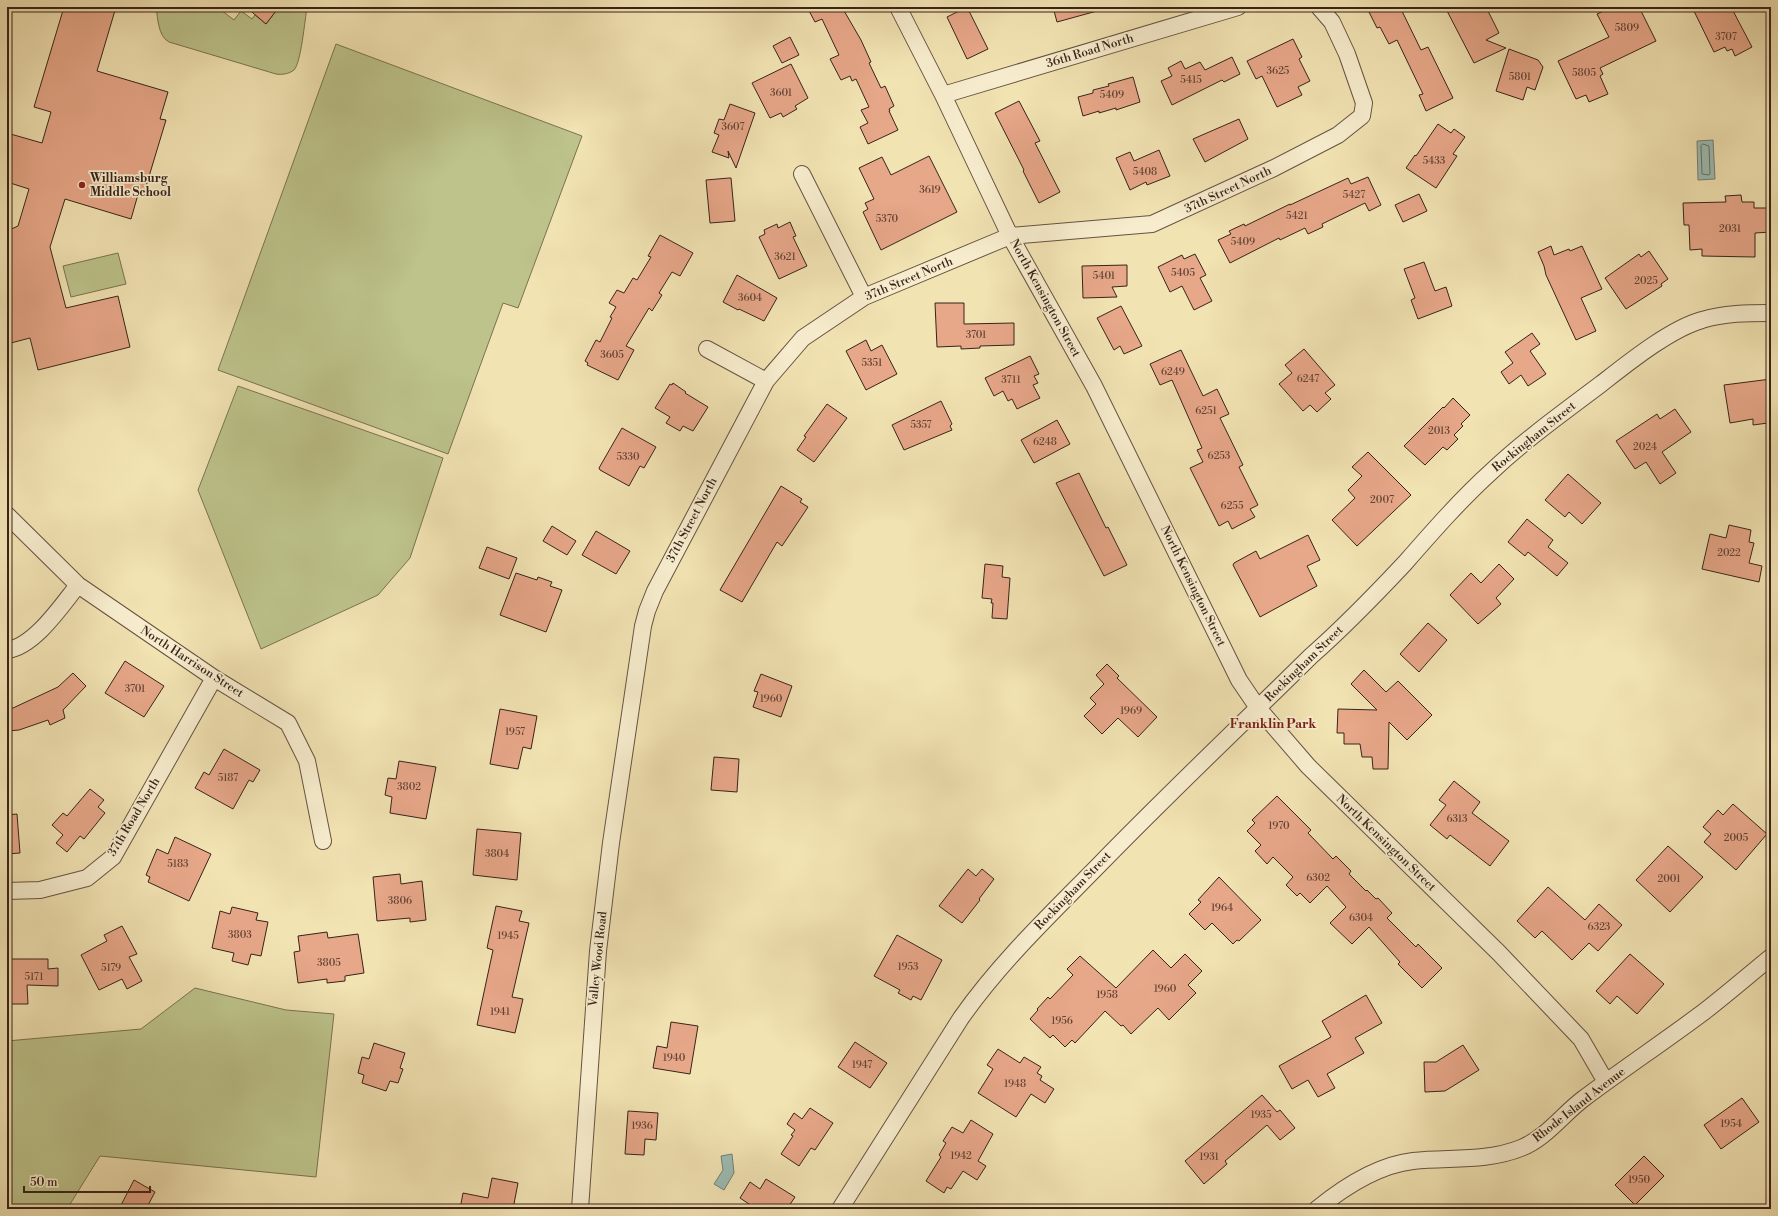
<svg xmlns="http://www.w3.org/2000/svg" width="1778" height="1216" viewBox="0 0 1778 1216" font-family="'Libre Bodoni',serif">
<rect width="100%" height="100%" fill="#f2e3b3"/>
<filter id="stains"><feTurbulence type="fractalNoise" baseFrequency=".005" numOctaves="4"/><feColorMatrix values="0 0 0 0 .2 0 0 0 0 .09 0 0 0 0 .02 0 0 0 .5 -.17"/></filter>
<radialGradient id="worn" r=".72"><stop offset=".6" stop-color="#630" stop-opacity="0"/><stop offset="1" stop-color="#630" stop-opacity=".3"/></radialGradient>
<!-- green -->
<path fill="#bdc38b" stroke="#7a7352" d="M156 7H217L234 20 241 11 252 19 255 15 266 24 279 7H307C305 19 301 63 294 70 289 74 281 75 276 74L169 42C158 36 158 19 156 7Z
M336 44 582 136 518 308 503 303 448 454 218 370Z
M118 253 126 284 71 297 63 266Z
M238 386 443 458 410 558 378 595 261 649 198 490Z
M195 988 286 1010 334 1014 316 1177 100 1156 67 1209H7V1041L141 1029Z"/>
<!-- water -->
<path fill="#9cbdb4" stroke="#747f76" d="M1713 140 1715 179 1698 180 1697 141Z
M732 1154 734 1173 724 1190 714 1184 723 1170 721 1156Z"/>
<g fill="none" stroke-linecap="round" stroke-linejoin="round">
<!-- shore -->
<path stroke="#6a7067" stroke-width="1" d="M1703 144 1709 146 1710 174 1709 175 1702 174 1701 146Z"/>
</g>
<!-- building -->
<path fill="#e7a789" stroke="#38231a" d="M64 7H116L97 71 168 92 160 119 166 120 144 193 139 191 131 219 65 199 50 247 66 308 118 296 130 347 38 370 30 338 7 344V231L18 226 29 189 7 182V133L42 143 51 112 34 107Z
M246 7H279L266 24Z
M807 7H846L843 9 861 40 871 62 869 63 881 88 885 86 894 106 889 109 890 111H889L898 130 868 144 860 127 868 123 861 110 869 107 856 79 852 81 850 76 841 80 830 59 839 55 822 19 815 22Z
M967 7 988 49 967 59 947 17Z
M1053 7H1096L1097 11 1057 22Z
M1379 7H1400L1421 50 1428 47 1453 98 1426 111 1419 95 1423 94 1397 40 1389 44 1380 27 1377 28 1369 12Z
M1445 7H1486L1499 33 1486 40 1506 48 1474 63Z
M1612 7H1639L1656 41 1600 68 1603 74 1600 76 1608 94 1589 102 1586 95 1576 99 1558 61 1609 37 1597 14Z
M1692 7H1731L1752 47 1735 56 1732 49 1727 51 1725 47 1714 52Z
M790 37 799 55 782 63 773 46Z
M1293 39 1302 57 1299 59 1310 81 1298 87 1302 95 1277 107 1262 76 1256 79 1247 61Z
M1509 49 1538 60 1543 67 1535 90 1527 87 1523 100 1496 91Z
M1232 57 1240 74 1224 82 1222 80 1172 105 1161 81 1172 76 1168 68 1181 61 1185 69 1200 62 1205 70Z
M791 64 808 98 795 106 797 109 783 117 781 113 770 118 752 83Z
M1133 77 1140 102 1116 110V108L1099 113V111L1083 116 1078 97 1093 93V90L1109 86 1108 84Z
M1019 101 1040 141 1035 143 1060 192 1039 203 1023 171 1024 170 995 113Z
M730 104 755 113 736 168 728 151 729 158 712 152 719 135 714 133 719 119 724 120Z
M1239 119 1248 139 1205 162 1193 139Z
M1438 124 1451 133 1454 129 1465 137 1453 154 1457 156 1436 188 1406 168 1415 155 1416 156Z
M1159 150 1170 176 1147 185 1146 182 1130 190 1116 158 1130 152 1134 161Z
M929 156 957 212 881 250 863 212 868 209 865 203 874 199 859 168 882 157 891 175Z
M1368 177 1381 205 1369 211 1365 203 1322 224 1323 227 1308 234 1305 228 1280 240 1279 238 1230 263 1218 240 1231 234 1229 231 1244 224 1245 226 1290 204V205L1348 178 1351 184Z
M729 178H731L735 221 710 223 706 180Z
M1419 194 1427 211 1403 222 1395 205Z
M1741 195 1742 202H1754V208H1771V232L1755 233V257L1702 256V249L1690 250 1689 225H1684L1683 203 1726 202 1725 196Z
M790 222 796 236 793 237 807 266 779 279 759 237 765 234 764 230 777 224 778 228Z
M660 235 693 253 680 276 672 272 659 293 662 295 652 311 649 308 626 346 634 350 618 380 587 365 588 363 585 361 596 340 600 342 612 318 610 317 616 307 609 303 617 290 624 293 633 278 637 280 651 257 648 256Z
M1551 246 1554 255 1569 249 1570 251 1582 246 1602 289 1581 298 1596 331 1576 340 1546 275 1544 266 1538 252Z
M1649 251 1668 279 1661 284 1662 286 1626 309 1605 278 1639 254 1641 257Z
M1195 254 1206 275 1200 278 1212 301 1194 310 1182 286 1170 292 1158 267 1182 255 1184 259Z
M1424 262 1435 291 1446 287 1452 306 1418 319 1411 300 1415 298 1404 269Z
M1127 265V286L1112 287 1117 297 1083 298 1082 266Z
M737 275 777 298 764 321 739 309 738 310 723 302Z
M935 303H964V324L1014 323V345L980 346V348L961 349V346L937 347Z
M1121 306 1142 346 1124 354 1120 346 1114 350 1097 318Z
M1532 333 1540 344 1530 351 1546 374 1528 386 1521 375 1509 384 1501 372 1513 363 1505 352Z
M866 340 871 351 882 345 897 374 866 390 846 351Z
M1304 349 1335 385 1325 393 1331 399 1317 412 1310 405 1303 411 1279 384 1292 373 1285 365Z
M1181 350 1203 396 1217 389 1229 414 1220 418 1243 465 1239 467 1258 505 1250 509 1255 517 1232 529 1228 521 1219 526 1190 468 1203 462 1197 450 1202 448 1172 380 1160 385 1150 364Z
M1030 356 1039 374 1034 376 1038 383 1033 385 1040 398 1017 409 1012 399 1008 401 1003 391 994 396 985 378Z
M1771 379V417L1767 418 1768 423 1753 425V419L1730 423 1724 385Z
M673 383 686 392 685 393 708 407 693 431 683 426 680 431 666 423 670 417 655 408 670 384 672 385Z
M1453 398 1470 415 1461 424 1463 426 1454 435 1458 439 1447 450 1443 447 1425 465 1404 446 1443 407 1444 408Z
M941 401 952 424 950 426 952 430 904 450 892 425Z
M827 404 847 418 814 462 797 450 806 437 804 436Z
M1675 409 1691 432 1662 452 1676 473 1660 484 1646 462 1635 469 1616 441 1657 414 1660 419Z
M1057 420 1070 444 1034 463 1021 440Z
M622 428 656 447 644 468 640 466 629 486 600 470 599 468Z
M1368 452 1411 495 1357 546 1332 520 1355 498 1348 490 1362 476 1352 467Z
M1079 473 1106 528 1108 527 1127 565 1104 576 1056 483Z
M1568 474 1601 503 1582 524 1569 512 1565 517 1545 500Z
M781 486 802 499 800 502 808 507 782 546 777 542 742 602 720 590Z
M1527 519 1553 540 1548 547 1568 563 1557 576 1528 552 1525 556 1508 542Z
M1729 525 1751 530 1749 542 1754 543 1749 563 1762 566 1759 582 1702 569 1710 534 1726 538Z
M552 526 576 541 567 555 543 541Z
M596 531 630 551 616 574 582 555Z
M1308 535 1320 560 1307 566 1317 586 1260 617 1233 565 1234 563 1256 551 1260 559Z
M487 547 517 558 509 579 479 568Z
M985 564 1003 566 1002 577 1010 578 1007 619 992 618 993 603H991L992 599 982 598Z
M1499 564 1514 579 1496 598 1501 604 1478 624 1450 595 1471 573 1481 583Z
M516 573 537 580 538 577 552 582 550 586 562 590 546 632 500 615Z
M1428 623 1447 640 1419 672 1400 654Z
M125 661 164 686 144 717 105 693Z
M1107 664 1119 676 1117 678 1157 717 1138 737 1118 718 1102 734 1084 716 1096 704 1090 698 1104 684 1096 675Z
M1364 670 1386 692 1398 681 1432 715 1407 740 1389 722 1388 769H1373L1372 757H1362L1360 744H1344V733H1337L1338 709 1377 710 1351 684Z
M73 673 86 686 63 710 65 718 50 725 48 720 19 730 7 731V708H13L58 687Z
M761 674 792 686 781 717 753 707 758 692 754 691Z
M500 709 537 716 531 749 523 747 518 769 490 764Z
M224 749 260 770 253 782 249 780 233 809 195 788 204 772 209 775Z
M714 757 739 759 737 792 711 790Z
M399 761 436 767 426 819 390 813 392 797 385 795 388 778 396 779Z
M1454 781 1480 802 1472 813 1509 841 1490 866 1450 835 1447 839 1430 825 1446 805 1439 800Z
M90 789 104 800 98 807 105 813 84 839 80 836 67 852 56 843 63 835 52 825 63 813 67 816Z
M1277 796 1311 830 1308 833 1333 859 1336 856 1351 871 1349 874 1366 891 1367 890 1376 899 1378 898 1392 913 1387 918 1416 947 1418 944 1442 968 1422 988 1398 964 1400 962 1369 927 1352 944 1330 923 1346 907 1327 886 1310 903 1300 893 1297 896 1286 885 1293 877 1273 857 1267 864 1255 851 1261 845 1247 831 1255 823 1252 820Z
M1733 804 1767 834 1736 870 1704 842 1711 834 1703 827 1718 810 1723 815Z
M17 814 20 853 7 854V815Z
M477 829 521 833 517 880 473 875Z
M175 837 211 854 189 901 148 882 150 877 146 875 157 849 168 854Z
M1668 846 1703 877 1670 912 1636 880Z
M968 869 976 876 982 869 994 879 979 899 980 900 962 923 939 906Z
M400 874 401 884 422 881 426 920 410 922V918L377 921 373 877Z
M1219 877 1261 920 1239 941 1237 940 1233 944 1212 923 1205 930 1189 914 1201 902 1198 900Z
M1548 887 1585 920 1599 904 1622 925 1598 951 1589 943 1572 960 1542 931 1535 938 1517 921Z
M496 906 522 911 519 921 529 923 512 997 523 999 515 1033 477 1025 493 950 487 948Z
M232 907 258 913 256 920 268 922 261 956 251 954 248 965 232 961 234 953 212 948 220 911 230 914Z
M122 926 137 954 129 957 142 981 127 989 122 979 99 990 81 955 107 941 104 935Z
M327 932 328 938 358 934 364 973 345 976V981L327 983V979L298 983 294 952 300 951 298 936Z
M897 935 942 960 921 1000 913 996 911 1000 898 993 900 990 874 976Z
M1153 950 1171 968 1185 954 1202 971 1188 985 1196 993 1169 1020 1158 1008 1131 1034 1123 1025 1121 1026 1105 1011 1075 1043 1072 1040 1065 1047 1053 1035 1050 1038 1030 1019 1038 1010 1037 1009 1048 997 1050 999 1073 975 1067 969 1080 956 1116 988Z
M1630 954 1664 984 1637 1014 1617 996 1610 1004 1596 991Z
M10 959H48V969L58 968V986L27 985 28 1004H9Z
M1366 995 1382 1023 1355 1038 1364 1053 1327 1074 1335 1088 1318 1097 1308 1080 1292 1089 1279 1066 1331 1037 1322 1021Z
M671 1022 698 1026 690 1074 653 1068 657 1046 667 1048Z
M855 1042 887 1063 870 1088 838 1067Z
M374 1043 405 1053 400 1068 403 1069 398 1083 390 1081 386 1091 362 1083 364 1075 358 1073 362 1057 369 1059Z
M1463 1045 1479 1070 1445 1091 1425 1092 1424 1062H1436Z
M998 1049 1020 1063 1024 1057 1041 1067 1037 1073 1042 1076 1040 1080 1054 1089 1045 1103 1031 1094 1016 1117 978 1093 993 1069 987 1065Z
M1262 1095 1277 1112 1280 1110 1295 1128 1280 1140 1267 1125 1225 1161 1227 1164 1204 1184 1185 1161Z
M1742 1098 1759 1122 1721 1149 1704 1125Z
M810 1108 833 1123 815 1150 811 1148 799 1166 781 1154 793 1136 791 1135 795 1130 787 1124 794 1113 802 1119Z
M628 1111 658 1113 656 1140 645 1139 644 1155 625 1154Z
M971 1120 993 1134 978 1161 986 1166 977 1180 963 1171 951 1189 947 1187 944 1193 926 1181 941 1157 939 1155 946 1143 943 1141 952 1127 963 1133Z
M1644 1156 1664 1176 1635 1205 1615 1185Z
M492 1178 518 1183 513 1209H460L463 1193 488 1198Z
M766 1179 795 1197 787 1209H745L749 1204 740 1198 750 1182 760 1189Z
M134 1180 155 1192 146 1209H119Z"/>
<g fill="none" stroke-linecap="round" stroke-linejoin="round">
<defs>
<path id="street" d="M898 7 943 95 1010 236 1094 386 1239 680 1258 708 1308 766 1499 953 1581 1039 1606 1082
M943 95 1238 7
M802 174 864 297
M707 349 766 381
M7 515 78 585 214 678 288 723 307 761 323 841
M7 650C34 647 62 605 78 585
M7 891 40 890 87 878 113 857 214 678
M580 1209 598 951 611 843 643 626 647 611 655 591 766 381 803 338 864 297 1010 236 1152 224 1274 168 1338 135 1362 116 1364 103 1347 54 1332 22 1319 7
M840 1209 961 1018C1001 961 1051 914 1099 865 1168 794 1240 726 1311 656 1344 627 1375 595 1405 563 1433 531 1461 499 1492 471 1526 439 1564 412 1601 384 1628 363 1670 329 1702 320 1724 313 1748 313 1771 313
M1317 1209C1344 1187 1378 1165 1413 1161 1450 1157 1486 1162 1521 1148 1546 1138 1562 1115 1583 1099 1623 1069 1665 1041 1705 1011 1728 993 1749 975 1771 957"/>
</defs>
<!-- street casing -->
<use href="#street" stroke="#665340" stroke-width="18"/>
<!-- street -->
<use href="#street" stroke="#f7edce" stroke-width="16"/>
</g>
<!-- markers -->
<circle fill="#8f2418" stroke="#f7edce" stroke-width="1.5" cx="82" cy="185" r="4"/>
<g text-anchor="middle" dominant-baseline="central" stroke-width="3.5" stroke-linejoin="round" paint-order="stroke">
<!-- number labels -->
<g font-size="10" fill="#644436">
<text x="1627" y="28">5809</text>
<text x="1726" y="37">3707</text>
<text x="1278" y="71">3625</text>
<text x="1584" y="73">5805</text>
<text x="1520" y="77">5801</text>
<text x="1191" y="80">5415</text>
<text x="781" y="93">3601</text>
<text x="1112" y="95">5409</text>
<text x="733" y="127">3607</text>
<text x="1434" y="161">5433</text>
<text x="1145" y="172">5408</text>
<text x="930" y="190">3619</text>
<text x="1354" y="195">5427</text>
<text x="1297" y="216">5421</text>
<text x="887" y="219">5370</text>
<text x="1730" y="229">2031</text>
<text x="1243" y="242">5409</text>
<text x="785" y="257">3621</text>
<text x="1183" y="273">5405</text>
<text x="1104" y="276">5401</text>
<text x="1646" y="281">2025</text>
<text x="750" y="298">3604</text>
<text x="976" y="335">3701</text>
<text x="612" y="355">3605</text>
<text x="872" y="363">5351</text>
<text x="1173" y="372">6249</text>
<text x="1308" y="379">6247</text>
<text x="1011" y="380">3711</text>
<text x="1206" y="411">6251</text>
<text x="921" y="425">5357</text>
<text x="1439" y="431">2013</text>
<text x="1045" y="442">6248</text>
<text x="1645" y="447">2024</text>
<text x="1219" y="456">6253</text>
<text x="628" y="457">5330</text>
<text x="1382" y="500">2007</text>
<text x="1232" y="506">6255</text>
<text x="1729" y="553">2022</text>
<text x="135" y="689">3701</text>
<text x="771" y="699">1960</text>
<text x="1131" y="711">1969</text>
<text x="515" y="732">1957</text>
<text x="228" y="778">5187</text>
<text x="409" y="787">3802</text>
<text x="1457" y="819">6313</text>
<text x="1279" y="826">1970</text>
<text x="1736" y="838">2005</text>
<text x="497" y="854">3804</text>
<text x="178" y="864">5183</text>
<text x="1318" y="878">6302</text>
<text x="1669" y="879">2001</text>
<text x="400" y="901">3806</text>
<text x="1222" y="908">1964</text>
<text x="1361" y="918">6304</text>
<text x="1599" y="927">6323</text>
<text x="240" y="935">3803</text>
<text x="508" y="936">1945</text>
<text x="329" y="963">3805</text>
<text x="908" y="967">1953</text>
<text x="111" y="968">5179</text>
<text x="34" y="977">5171</text>
<text x="1165" y="989">1960</text>
<text x="1107" y="995">1958</text>
<text x="500" y="1012">1941</text>
<text x="1062" y="1021">1956</text>
<text x="674" y="1058">1940</text>
<text x="862" y="1065">1947</text>
<text x="1015" y="1084">1948</text>
<text x="1261" y="1115">1935</text>
<text x="1731" y="1124">1954</text>
<text x="642" y="1126">1936</text>
<text x="961" y="1156">1942</text>
<text x="1209" y="1157">1931</text>
<text x="1639" y="1180">1950</text>
</g>
<!-- street labels -->
<g font-size="12" fill="#38231a" stroke="#f7edce">
<text transform="translate(1090 51) rotate(-17)">36th Road North</text>
<text transform="translate(1228 190) rotate(-25)">37th Street North</text>
<text transform="translate(909 279) rotate(-23)">37th Street North</text>
<text transform="translate(1045 298) rotate(61)">North Kensington Street</text>
<text transform="translate(1534 437) rotate(-39)">Rockingham Street</text>
<text transform="translate(692 520) rotate(-62)">37th Street North</text>
<text transform="translate(1193 586) rotate(64)">North Kensington Street</text>
<text transform="translate(192 662) rotate(33)">North Harrison Street</text>
<text transform="translate(1304 664) rotate(-44)">Rockingham Street</text>
<text transform="translate(134 817) rotate(-59)">37th Road North</text>
<text transform="translate(1386 843) rotate(44)">North Kensington Street</text>
<text transform="translate(1073 891) rotate(-46)">Rockingham Street</text>
<text transform="translate(598 959) rotate(-84)">Valley Wood Road</text>
<text transform="translate(1579 1105) rotate(-38)">Rhode Island Avenue</text>
</g>
<!-- poi labels -->
<g font-size="12" font-weight="bold" fill="#38231a" stroke="#f7edce" text-anchor="start">
<text x="90" y="178">Williamsburg<tspan x="90" dy="14">Middle School</tspan></text>
</g>
<!-- neighbourhood labels -->
<g font-size="13" font-weight="bold" fill="#7a1f14" stroke="#f7edce">
<text x="1273" y="724">Franklin Park</text>
</g>
</g>
<!-- margin -->
<rect width="1778" height="1216" fill="none" stroke="#f2e3b3" stroke-width="24"/>
<rect x="8" y="8" width="1762" height="1200" fill="none" stroke="#38231a" stroke-width="2"/>
<rect x="12" y="12" width="1754" height="1192" fill="none" stroke="#38231a"/>
<!-- scale -->
<path d="M24 1186v6h126v-6" fill="none" stroke="#38231a" stroke-width="2"/>
<text x="30" y="1186" font-size="12" fill="#38231a" stroke="#f7edce" stroke-width="3" paint-order="stroke">50 m</text>
<rect width="100%" height="100%" filter="url(#stains)"/>
<rect width="100%" height="100%" fill="url(#worn)"/>
</svg>
